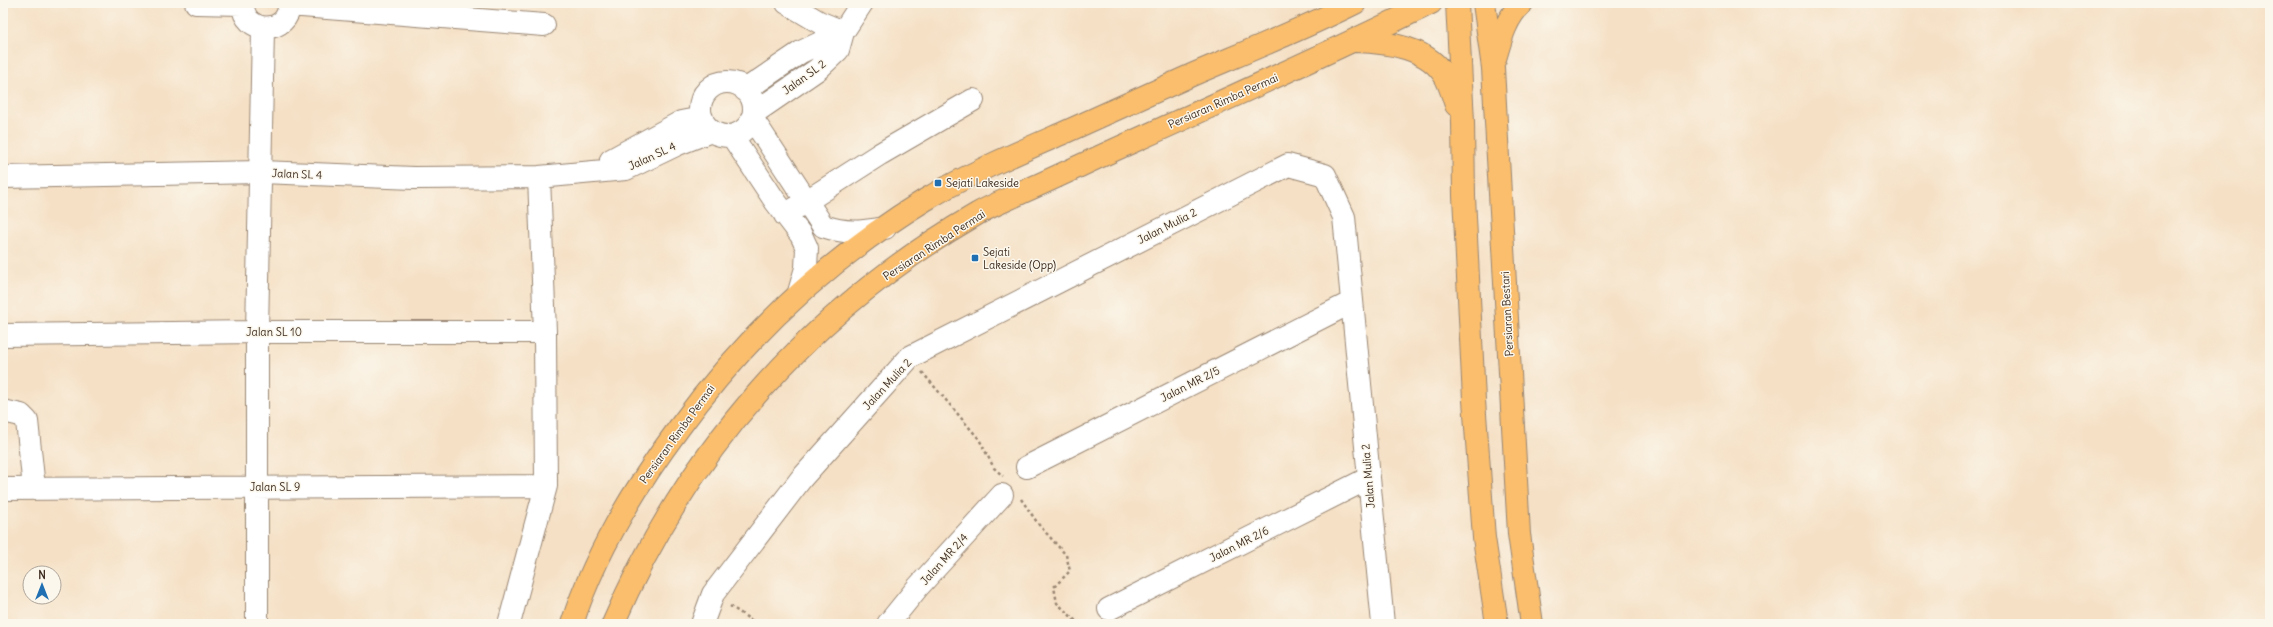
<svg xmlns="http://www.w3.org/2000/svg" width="2273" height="627" viewBox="0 0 2273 627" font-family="Delius,sans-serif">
<rect width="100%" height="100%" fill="#fbf7ec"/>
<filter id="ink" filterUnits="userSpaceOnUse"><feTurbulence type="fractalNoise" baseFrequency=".025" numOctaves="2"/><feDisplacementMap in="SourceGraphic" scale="8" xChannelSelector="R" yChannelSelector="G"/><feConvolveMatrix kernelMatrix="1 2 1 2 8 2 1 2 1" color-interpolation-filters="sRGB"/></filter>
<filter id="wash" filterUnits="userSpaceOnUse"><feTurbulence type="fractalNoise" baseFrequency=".012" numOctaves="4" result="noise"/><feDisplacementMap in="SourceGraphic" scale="16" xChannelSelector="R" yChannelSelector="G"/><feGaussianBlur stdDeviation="0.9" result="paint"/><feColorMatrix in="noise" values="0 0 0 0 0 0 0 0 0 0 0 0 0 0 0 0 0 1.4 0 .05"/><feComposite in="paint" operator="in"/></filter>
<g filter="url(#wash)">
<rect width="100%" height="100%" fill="#f5e0c5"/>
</g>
<g filter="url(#ink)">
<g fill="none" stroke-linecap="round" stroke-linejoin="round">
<defs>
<path id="minor" d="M196 3 242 4
M243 3C242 36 291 35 289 3
M787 3 819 22 843 32
M289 5 544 25
M700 109a27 27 0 1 1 54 0a27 27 0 1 1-54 0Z
M745 90 801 52 843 32
M754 113 818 69 838 50 843 32 862 3
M752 118 823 226C847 234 860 232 885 228
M732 136 775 201 801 235 807 248 806 268 799 292
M611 160 681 122 702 118
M3 177 261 172 414 178 539 177 626 169 678 144 711 131
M785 215 880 154 973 100
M3 335 257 332H545
M3 411 21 415 27 421 34 488
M1027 467 1352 302
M3 489 546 486
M1109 609 1369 478
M257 624V332L263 29
M509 624 546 486 545 332 539 177
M702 624 713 594 801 479 910 357 1288 165 1325 175 1344 217 1383 624
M888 624 918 587 1002 495"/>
<path id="major" d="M1457 3 1463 122 1464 196 1474 400 1484 538 1497 624
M1484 3 1493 68 1519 534 1532 624
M1355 41C1387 42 1429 47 1446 78 1450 86 1453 96 1456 105
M1495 59C1501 38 1506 18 1522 3
M572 624C594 555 636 486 679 428 745 337 829 259 925 200 968 174 1015 154 1061 134 1105 114 1149 94 1194 74 1248 51 1303 29 1355 3
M613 624C688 449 812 309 977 214 992 205 1009 199 1025 191 1061 175 1096 158 1132 142 1232 97 1332 52 1431 3"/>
</defs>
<!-- minor casing -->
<use href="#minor" stroke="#988572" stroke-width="24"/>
<!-- major casing -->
<use href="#major" stroke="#988572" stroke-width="24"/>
<!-- path -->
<path stroke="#988572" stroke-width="2.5" stroke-dasharray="3 3" stroke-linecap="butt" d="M922 372 979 439 994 468 1003 476
M1021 499 1039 525 1066 555 1070 571 1054 587 1057 603 1079 624
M730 606 757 624"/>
<!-- minor -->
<use href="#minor" stroke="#fff" stroke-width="22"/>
<!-- major -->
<use href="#major" stroke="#fabe6d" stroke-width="22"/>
</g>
</g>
<!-- markers -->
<g fill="#1f6fb2" stroke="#fbf7ec" stroke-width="1.5">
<rect x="934" y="179" width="8" height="8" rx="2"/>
<rect x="971" y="254" width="8" height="8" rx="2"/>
</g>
<g text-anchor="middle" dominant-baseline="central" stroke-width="3" stroke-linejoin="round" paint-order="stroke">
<!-- street labels -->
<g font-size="11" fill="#3b2a1e" stroke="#fbf7ec">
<text transform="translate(804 77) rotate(-36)">Jalan SL 2</text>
<text transform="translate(1223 101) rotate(-24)">Persiaran Rimba Permai</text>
<text transform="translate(652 156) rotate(-25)">Jalan SL 4</text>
<text transform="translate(297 174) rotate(2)">Jalan SL 4</text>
<text transform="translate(1167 226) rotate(-27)">Jalan Mulia 2</text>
<text transform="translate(934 245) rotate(-33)">Persiaran Rimba Permai</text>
<text transform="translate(1507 314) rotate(-93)">Persiaran Bestari</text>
<text x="274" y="332">Jalan SL 10</text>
<text transform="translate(887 384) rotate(-47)">Jalan Mulia 2</text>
<text transform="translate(1190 384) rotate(-27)">Jalan MR 2/5</text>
<text transform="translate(677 434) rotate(-54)">Persiaran Rimba Permai</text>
<text transform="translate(1368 476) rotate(-95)">Jalan Mulia 2</text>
<text x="275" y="487">Jalan SL 9</text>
<text transform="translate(1239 544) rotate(-27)">Jalan MR 2/6</text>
<text transform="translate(944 559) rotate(-48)">Jalan MR 2/4</text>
</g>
<!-- poi labels -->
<g font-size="11" fill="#3b2a1e" stroke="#fbf7ec" text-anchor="start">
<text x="946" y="183">Sejati Lakeside</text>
<text x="983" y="252">Sejati<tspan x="983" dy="13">Lakeside (Opp)</tspan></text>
</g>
</g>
<!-- margin -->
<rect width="2273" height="627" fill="none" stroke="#fbf7ec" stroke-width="16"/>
<!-- north arrow -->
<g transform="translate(42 585)"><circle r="19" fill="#fbf7ec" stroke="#aea59a"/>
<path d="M0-3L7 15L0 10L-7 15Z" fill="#1f6fb2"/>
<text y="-6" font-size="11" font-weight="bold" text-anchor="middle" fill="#3b2a1e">N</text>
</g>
</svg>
